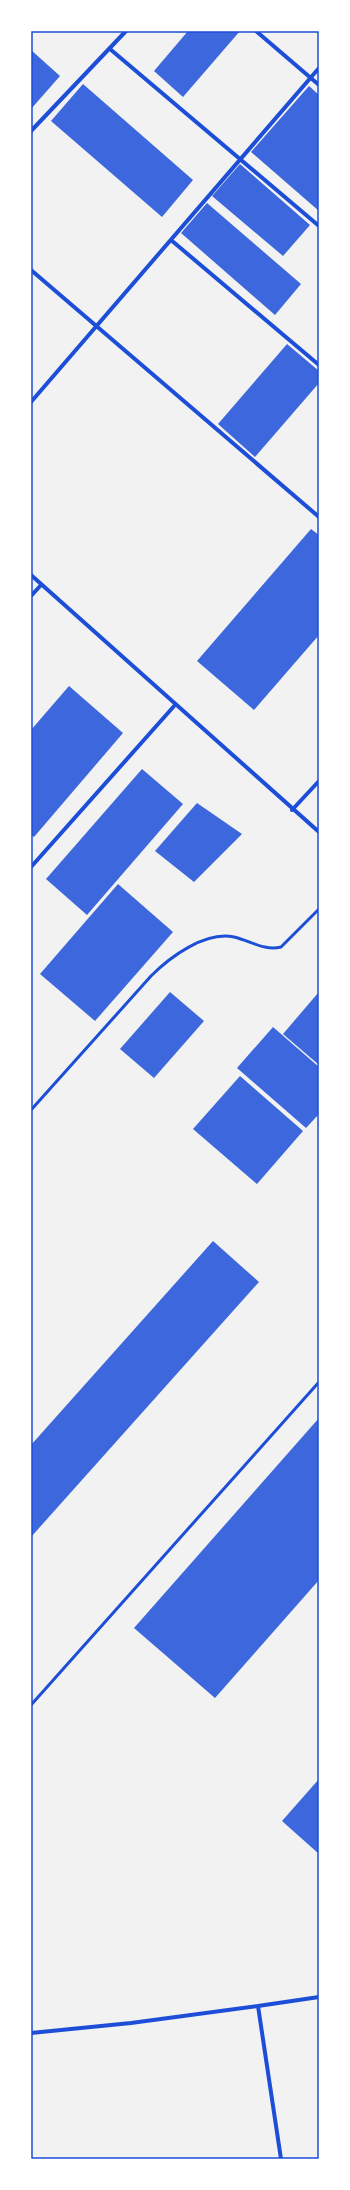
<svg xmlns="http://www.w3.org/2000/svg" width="350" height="2190" viewBox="0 0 350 2190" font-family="Literata,serif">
<rect width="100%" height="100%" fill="#f2f2f2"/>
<!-- building -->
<path fill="#3d67dc" d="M188 31H240L183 97 154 71Z
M31 50 60 76 31 109Z
M83 84 193 180 162 217 51 121Z
M309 86 319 95V211L251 152Z
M240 164 310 225 283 256 212 196Z
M207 203 301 284 275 315 181 233Z
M287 344 319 371V383L255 457 218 424Z
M311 529 319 535V635L254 710 197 661Z
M69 686 123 733 34 837 31 835V730Z
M142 769 183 804 87 915 46 879Z
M197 803 242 834 194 882 155 851Z
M118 884 173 932 95 1021 40 974Z
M170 992 204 1021 154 1078 120 1049Z
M318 993 319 995V1065L283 1034Z
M273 1027 319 1067V1114L306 1128 237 1068Z
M240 1076 303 1131 257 1184 193 1129Z
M213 1241 259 1282 31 1537V1445Z
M319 1418V1580L215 1698 134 1628Z
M319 1779V1854L282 1821Z"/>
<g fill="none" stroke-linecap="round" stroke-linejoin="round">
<!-- service -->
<path stroke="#1d4ed8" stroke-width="3" d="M31 1110 151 976C170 957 205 931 234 937 251 941 264 951 281 947L319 909
M31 1705 319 1382"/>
<!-- minor -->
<path stroke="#1d4ed8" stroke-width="4" d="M256 31 319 85
M110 49 319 226
M31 131 126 31
M171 240 319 365
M31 270 319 517
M31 402 319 68
M31 575 319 832
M31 596 41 585
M292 810 319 781
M31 867 175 705
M258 2006 319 1997
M31 2033 131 2023 258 2006 281 2159"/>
</g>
<!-- border -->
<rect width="350" height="2190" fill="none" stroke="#ffffff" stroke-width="64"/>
<rect x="32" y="32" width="286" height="2126" fill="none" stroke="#1d4ed8" stroke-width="1.5"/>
</svg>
